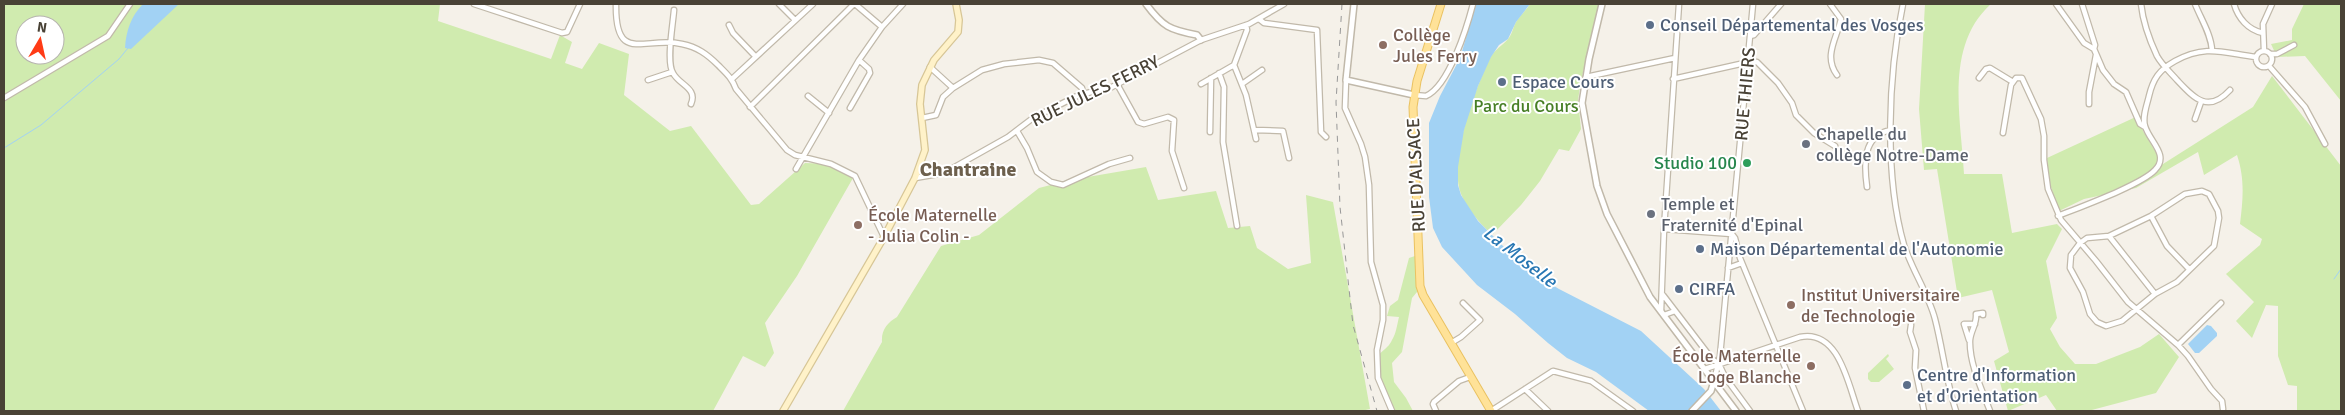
<svg xmlns="http://www.w3.org/2000/svg" width="2345" height="415" viewBox="0 0 2345 415" font-family="Signika,sans-serif">
<rect width="100%" height="100%" fill="#f5f1e9"/>
<!-- green -->
<path fill="#d0ebaf" fill-rule="evenodd" d="M4 4H440L438 21 551 59 560 35 572 42 565 63 582 69 599 43 629 54 624 95 670 131 691 126 751 205 759 204 805 163 829 164 853 178 797 276 765 323 774 353 765 367 743 356 713 411H4ZM25 25H55V55H25Z
M1530 4H1599L1581 81 1578 100 1581 129 1569 151 1559 149 1540 181 1521 205 1493 234 1490 233C1479 222 1467 209 1461 194 1448 161 1475 89 1490 58 1495 49 1502 46 1508 39 1512 35 1513 27 1516 22 1520 16 1526 10 1530 4Z
M1925 4H1991C1944 46 1961 118 1964 174H2002L2012 233 2057 224 2062 229 2046 261 2057 318 2050 329 2060 347 2075 364H2096L2140 347 2159 334 2179 357 2156 393 2088 411H2057L2046 395 2008 411 1994 361 2009 352 1992 290 1958 298 1937 169 1924 170 1919 109Z
M2304 4H2341V101L2305 56 2277 57 2271 44 2292 40V29Z
M2272 76 2341 166V411H2297V386L2288 385 2278 356V306L2266 305 2252 338 2236 321 2254 302 2226 274 2260 245 2262 239 2240 224C2243 199 2245 179 2237 155L2204 175 2198 152 2136 188 2084 199 2059 211 2048 178 2047 158 2140 115 2143 131 2163 164 2253 107Z
M1146 167 1158 200 1216 191 1228 228 1250 226 1257 248 1288 269 1311 263 1306 195 1333 202 1370 409 1361 411H843L882 342C881 330 888 322 897 317L941 246 979 235 1039 188 1070 180Z
M1415 256 1417 292 1412 298 1402 352 1392 363 1394 382 1406 398 1413 411H1393L1375 370C1374 351 1387 352 1392 340 1396 334 1397 325 1399 317L1387 316 1390 306 1398 300 1409 258Z
M1888 354 1889 356 1886 359 1894 369 1879 382H1871L1868 379V373Z"/>
<!-- water -->
<path fill="#a2d2f4" d="M143 4H179L131 49 125 48C126 31 131 16 143 4Z
M1476 4H1530L1516 22 1508 39 1499 45 1491 57 1478 86 1464 130 1458 167V185L1461 195 1478 221 1526 269 1559 289 1641 331 1704 389 1721 411H1649L1596 372 1567 358 1548 343 1515 314 1477 285 1442 247 1433 228 1429 197V123L1440 96 1460 58Z
M2207 325 2211 326 2217 333V336L2199 353H2195L2188 344Z"/>
<g fill="none" stroke-linecap="round" stroke-linejoin="round">
<!-- stream -->
<path stroke="#a2d2f4" stroke-width="1" d="M4 148 41 125 119 59 128 48
M2334 279 2341 269"/>
<defs>
<path id="minor" d="M474 4 562 33 567 32 580 4
M616 4C615 65 644 36 682 44 697 47 707 54 718 65 726 73 732 78 736 89L787 150 795 155 831 164 855 176 884 237
M779 4 795 20
M855 4 882 27
M1830 4 1841 19C1837 38 1823 56 1837 75
M1903 4C1888 75 1884 175 1904 245 1912 270 1928 293 1935 319 1943 350 1946 381 1956 411
M2056 4 2084 43 2094 49
M2082 4 2095 45 2094 49 2103 70 2114 84 2126 92 2140 124 2145 127
M2141 4C2143 22 2149 39 2157 56 2162 65 2170 72 2177 80 2194 98 2208 114 2230 90
M2195 4C2201 19 2211 34 2212 50
M2234 4C2238 18 2248 30 2263 33
M674 10C673 24 666 62 673 73 679 85 698 88 691 104
M1259 19 1264 23 1317 30 1321 132 1326 137
M729 25 733 33 756 57
M1246 25 1247 30 1234 65 1246 95 1256 139
M1750 36 1754 35 1781 4
M2256 59a8 8 0 1 1 16 0a8 8 0 1 1-16 0Z
M2264 51 2263 24 2272 4
M2270 54H2277L2294 45
M2269 66 2305 107 2325 144
M930 67 953 88 982 70 1004 64 1039 60 1053 63 1082 88 1083 94
M1219 73 1224 87 1223 142 1237 226
M1586 77 1675 58
M1979 78 1986 69 1990 68 2013 82
M732 79 813 4
M1673 79 1749 62H1757L1778 83 1792 103 1796 115 1814 133 1835 146
M648 80 672 72
M1346 80 1345 108 1361 144 1365 157 1369 185 1371 262 1383 305V320L1377 350 1378 378 1392 411
M1117 84 1138 122 1144 124 1168 117 1174 120 1172 151 1184 188
M1201 84 1234 65
M1242 84 1262 70
M1414 95 1426 96C1449 86 1467 27 1473 4
M808 96 829 113
M4 98 108 36 130 4
M2089 104V92L2096 55
M750 107 854 4
M850 108 870 73 869 69 859 60
M922 118 936 115 943 97 953 88
M2195 119 2201 102
M1254 130 1283 131 1289 158
M1017 131 1027 148 1037 172 1051 182 1063 185 1109 164 1130 158
M1210 132 1211 78
M2003 133 2011 85 2016 78H2022L2041 119 2044 136V160L2048 189 2061 220 2096 261 2128 302 2178 345 2188 356 2211 389 2222 401 2223 409
M796 169 859 60 882 27 903 4
M915 178 944 173 1008 137 1033 118 1079 95 1112 87 1201 40 1249 24 1284 4
M1867 187C1864 165 1862 135 1891 130
M2202 191 2209 194 2218 211 2219 218 2214 246 2177 282 2155 294 2122 321 2106 326 2097 322 2090 314 2083 292 2070 268 2071 255 2080 243 2087 238 2109 236 2151 216 2185 194Z
M2058 216C2080 207 2141 185 2155 170 2170 155 2149 141 2145 126 2142 117 2147 105 2149 96 2153 79 2159 70 2175 61 2206 44 2223 53 2256 57
M2151 216 2167 246 2189 269
M1664 229 1732 234
M1732 234 1735 238 1740 258 1803 411
M2109 236 2155 294
M1728 268 1742 263
M1663 295 1712 359 1719 364 1725 377 1750 411
M1661 311 1664 229 1679 4
M1664 315 1675 311
M1983 315V313L1976 314C1977 324 1971 330 1970 340 1969 363 1982 390 1990 411
M1911 325 1910 332 1916 350 1915 368 1924 411
M1969 340 1964 324H1975
M1451 343 1461 337 1480 320 1463 303
M2178 345 2221 303
M1705 369 1800 337C1839 329 1848 384 1858 411
M1714 381 1720 356 1753 4
M1525 389 1548 411
M1436 411 1433 404 1434 402 1459 381 1470 377
M1491 411 1553 371 1591 381 1633 411"/>
<path id="tertiary" d="M1146 4C1163 27 1170 30 1197 35L1201 40
M1354 4 1346 80 1414 95
M1602 4 1589 59 1582 103 1597 186 1607 214 1650 297 1736 411
M1692 411 1711 391 1714 381"/>
<path id="secondary" d="M783 411 884 237 915 178 925 150 920 104 922 85 934 60 958 32 959 20 956 4"/>
<path id="primary" d="M1441 4 1417 81 1413 107 1420 286 1423 295 1491 411"/>
</defs>
<!-- minor casing -->
<use href="#minor" stroke="#c1b9aa" stroke-width="7"/>
<!-- tertiary casing -->
<use href="#tertiary" stroke="#c1b9aa" stroke-width="8"/>
<!-- secondary casing -->
<use href="#secondary" stroke="#d7c696" stroke-width="8"/>
<!-- primary casing -->
<use href="#primary" stroke="#eac261" stroke-width="9"/>
<!-- minor -->
<use href="#minor" stroke="#fff" stroke-width="4.5"/>
<!-- tertiary -->
<use href="#tertiary" stroke="#fff" stroke-width="5"/>
<!-- secondary -->
<use href="#secondary" stroke="#fff2c9" stroke-width="5.5"/>
<!-- primary -->
<use href="#primary" stroke="#ffe298" stroke-width="7"/>
<!-- rail -->
<path stroke="#989898" stroke-width="1" stroke-dasharray="6 6" stroke-linecap="butt" d="M1342 4 1336 102 1340 207 1353 325 1377 411"/>
</g>
<!-- markers -->
<g fill="#5c6f8a" stroke="#fff" stroke-width="2">
<circle cx="1650" cy="25" r="5"/>
<circle cx="1502" cy="82" r="5"/>
<circle cx="1700" cy="249" r="5"/>
<circle cx="1679" cy="289" r="5"/>
<circle cx="1907" cy="385" r="5"/>
</g>
<g fill="#8d6e63" stroke="#fff" stroke-width="2">
<circle cx="1383" cy="45" r="5"/>
<circle cx="858" cy="225" r="5"/>
<circle cx="1791" cy="305" r="5"/>
<circle cx="1811" cy="366" r="5"/>
</g>
<g fill="#6b7280" stroke="#fff" stroke-width="2">
<circle cx="1806" cy="144" r="5"/>
<circle cx="1651" cy="214" r="5"/>
</g>
<circle fill="#2e9e5b" stroke="#fff" stroke-width="2" cx="1747" cy="163" r="5"/>
<g text-anchor="middle" dominant-baseline="central" stroke-width="4" stroke-linejoin="round" paint-order="stroke">
<!-- service labels -->
<g font-size="18" fill="#4e5e75" stroke="#fff" text-anchor="start">
<text x="1660" y="25">Conseil Départemental des Vosges</text>
<text x="1512" y="82">Espace Cours</text>
<text x="1710" y="249">Maison Départemental de l'Autonomie</text>
<text x="1689" y="289">CIRFA</text>
<text x="1917" y="375">Centre d'Information<tspan x="1917" dy="21">et d'Orientation</tspan></text>
</g>
<!-- education labels -->
<g font-size="18" fill="#785e54" stroke="#fff" text-anchor="start">
<text x="1393" y="35">Collège<tspan x="1393" dy="21">Jules Ferry</tspan></text>
<text x="868" y="215">École Maternelle<tspan x="868" dy="21">- Julia Colin -</tspan></text>
<text x="1801" y="295">Institut Universitaire<tspan x="1801" dy="21">de Technologie</tspan></text>
<text x="1801" y="356" text-anchor="end">École Maternelle<tspan x="1801" dy="21">Loge Blanche</tspan></text>
</g>
<!-- street labels -->
<g font-size="18" fill="#494236" stroke="#fff">
<text transform="translate(1095 91) rotate(-26)">RUE JULES FERRY</text>
<text transform="translate(1745 94) rotate(-85)">RUE THIERS</text>
<text transform="translate(1416 175) rotate(-93)">RUE D'ALSACE</text>
</g>
<!-- park labels -->
<g font-size="18" fill="#477f26" stroke="#fff">
<text x="1526" y="106">Parc du Cours</text>
</g>
<!-- worship labels -->
<g font-size="18" fill="#5b616d" stroke="#fff" text-anchor="start">
<text x="1816" y="134">Chapelle du<tspan x="1816" dy="21">collège Notre-Dame</tspan></text>
<text x="1661" y="204">Temple et<tspan x="1661" dy="21">Fraternité d'Epinal</tspan></text>
</g>
<!-- leisure labels -->
<g font-size="18" fill="#27864d" stroke="#fff" text-anchor="end">
<text x="1737" y="163">Studio 100</text>
</g>
<!-- water labels -->
<g font-size="19" font-style="italic" fill="#2877b3" stroke="#fff">
<text transform="translate(1520 257) rotate(38)">La Moselle</text>
</g>
<!-- quarter labels -->
<g font-size="20" font-weight="bold" fill="#6d604d" stroke="#fff">
<text x="968" y="169">Chantraine</text>
</g>
</g>
<!-- border -->
<rect width="2345" height="415" fill="none" stroke="#494236" stroke-width="10"/>
<!-- north arrow -->
<g transform="translate(40 40) rotate(9)"><circle r="24" fill="#ffffff" stroke="#b6b3af"/>
<path d="M0-4L9 19L0 12L-9 19Z" fill="#ff3b16"/>
<text y="-8" font-size="14" font-weight="bold" text-anchor="middle" fill="#494236">N</text>
</g>
</svg>
